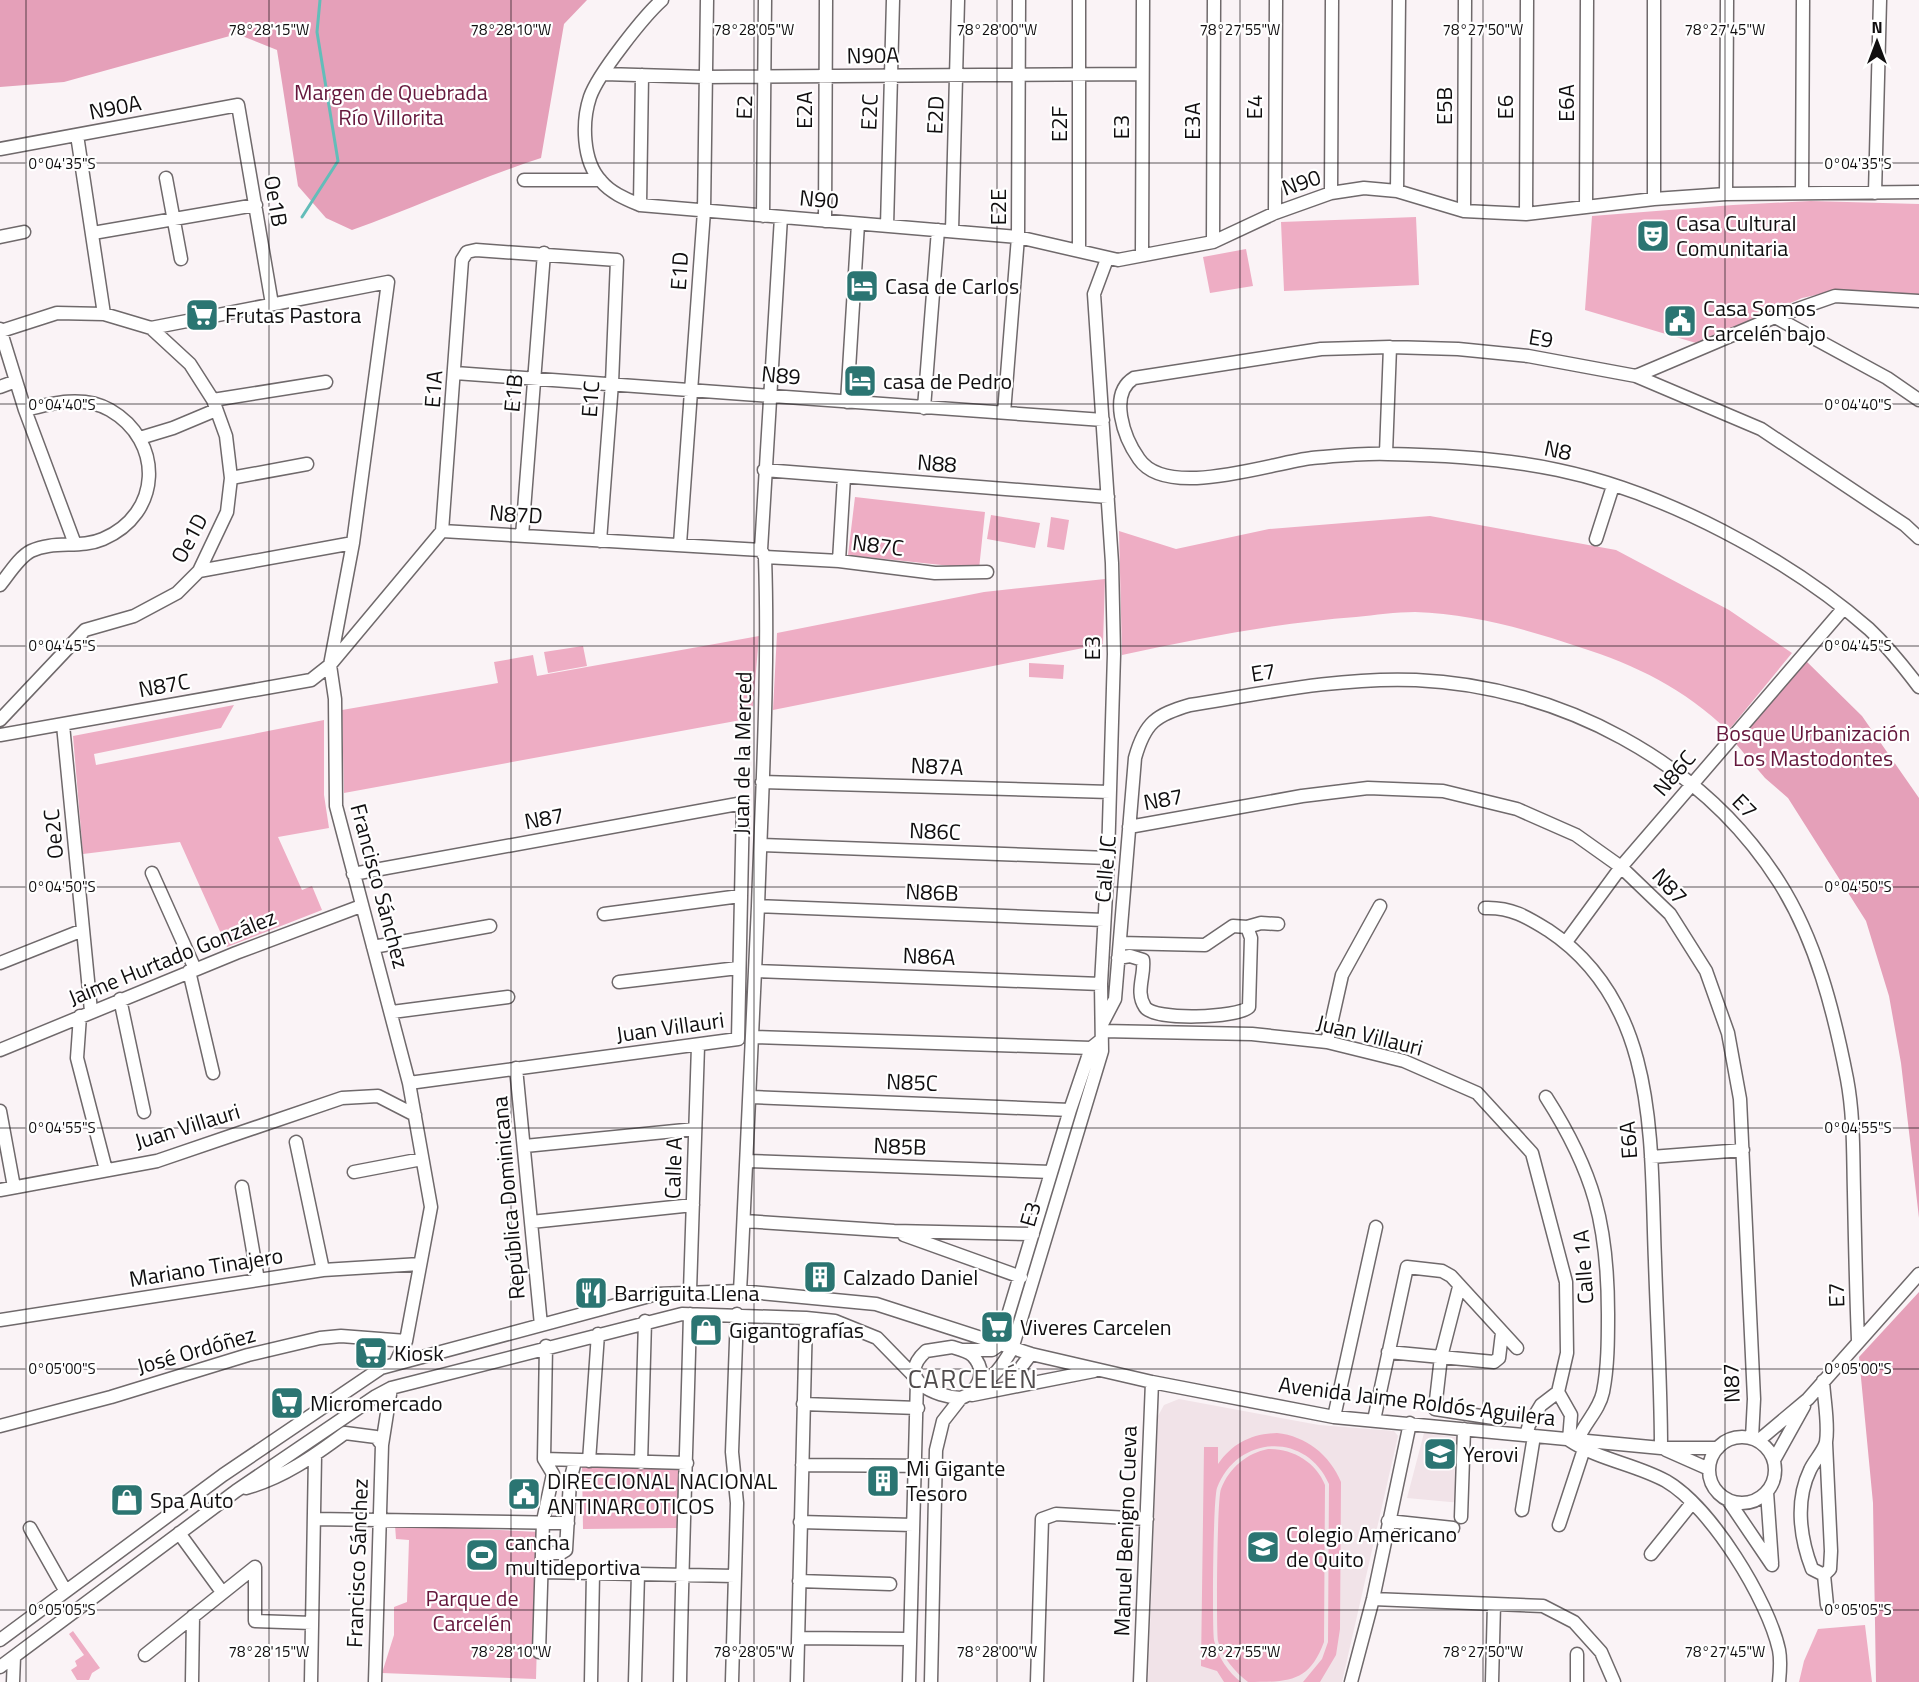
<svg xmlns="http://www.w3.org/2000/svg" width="1919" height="1682" viewBox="0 0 1919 1682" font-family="'Titillium Web',sans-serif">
<rect width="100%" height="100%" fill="#faf3f6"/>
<!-- built -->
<path fill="#f1e3e8" d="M1179 1399 1319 1425 1394 1431 1398 1436 1342 1682H1148L1158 1416 1164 1405Z
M1424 1433 1463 1438 1461 1503 1407 1498Z"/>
<!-- green -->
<path fill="#eeadc4" d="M1811 201 1919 204V295L1839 290 1802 298 1696 343 1585 310 1592 216 1733 205Z
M1416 217 1419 285 1284 291 1281 222Z
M1246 249 1253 286 1210 293 1203 257Z
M855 497 985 512 979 569 848 555Z
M991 515 1040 523 1035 548 987 539Z
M1430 516 1616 550 1729 610 1792 653 1728 731C1685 689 1636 665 1579 647 1526 629 1472 614 1415 612 1396 612 1375 615 1356 617 1277 623 1200 638 1122 655L1119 531 1176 549 1269 529Z
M1051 517 1069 520 1064 550 1047 547Z
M1105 579 1103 644 773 710 777 633 984 592Z
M759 636 752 718 344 793 342 710 498 683 494 662 533 655 537 676Z
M583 646 587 666 548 673 544 652Z
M1029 663 1064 665 1063 679 1029 677Z
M234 705 221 728 94 754 96 765 324 720V795L329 828 278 837 302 890 312 886 322 910 227 947 180 842 83 854 73 736Z
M1277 1433C1306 1436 1330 1455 1341 1482L1340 1629 1336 1655 1320 1682H1303L1322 1659 1328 1642 1329 1484C1306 1431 1237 1435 1217 1488 1213 1499 1212 1625 1214 1640 1217 1656 1229 1673 1241 1682H1224L1217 1671 1201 1666 1204 1447H1218V1464C1233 1443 1251 1434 1277 1433Z
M1268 1449C1292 1448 1316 1462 1325 1485L1324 1642C1309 1682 1290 1682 1248 1682 1235 1672 1222 1657 1218 1641 1216 1629 1217 1497 1221 1489 1229 1468 1247 1453 1268 1449Z
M582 1465H680L677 1528 583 1529Z
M395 1525 540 1532 536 1679 382 1673 394 1635V1607L407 1602 409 1540 396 1539Z
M1865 1625 1872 1682H1799L1804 1661 1818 1629Z
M73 1631 100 1668 92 1673 89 1680H77L71 1670 77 1666 75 1661 84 1655 69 1634Z"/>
<!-- forest -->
<path fill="#e5a0b9" d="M0 0H587L564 24 541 158C477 179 416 207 352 230L326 218 298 186 277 50 237 34 64 82 0 87Z
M1802 657 1862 716 1919 798V1218L1901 1063 1889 996 1866 921 1788 798 1765 778 1731 738Z
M1919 1292V1682H1876L1873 1503 1859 1357Z"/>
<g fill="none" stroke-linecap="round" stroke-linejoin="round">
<!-- stream -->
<path stroke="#63bdb9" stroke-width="3" d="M302 217 338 161 317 32 320 0"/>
<defs>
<path id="minor" d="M662 0C644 16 598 74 590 97 582 121 582 161 601 181 611 193 626 199 640 205L1018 237 1118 260 1213 242 1275 213 1331 193 1364 188 1397 191 1464 211 1526 214 1654 199 1726 194 1919 192
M1654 0V199
M604 74 704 77 1142 74
M77 135 104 314
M0 149 238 105 272 304
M166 178 181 259
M524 180H599
M1397 191 1399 0
M1802 192 1803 0
M1331 193 1332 0
M1875 193 1880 0
M1726 194 1727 0
M640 205 642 75
M1586 207 1587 0
M1464 211 1465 0
M1275 213 1276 0
M1526 214 1527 0
M763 216 765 0
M825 221 826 0
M887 226 893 0
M952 231 958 0
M93 233 256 205
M0 237 24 232
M1213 242 1214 0
M1079 249V0
M1142 254 1143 0
M1775 317 1887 378 1919 400
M151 328 388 282 353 543 330 665 335 699 336 806 409 1083 431 1207 406 1341 396 1362
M0 329 25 410 75 544
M455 373 1103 420
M1636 376 1775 317 1835 296 1919 301
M0 387 16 381
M213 400 326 382
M847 402 858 224
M924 408 938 230
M1004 413 1018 237 1019 0
M140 438 173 428 216 410
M1386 453 1390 347
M764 470 1108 497
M231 478 307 464
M442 531 462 260 467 252 476 250 617 260 612 383 600 541
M442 531 761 550
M522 536 544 253
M1919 538 1905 525 1761 429 1636 376 1528 356 1458 349 1390 347 1321 349 1134 378C1108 394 1124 438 1139 459 1167 500 1270 463 1312 458 1336 456 1363 453 1388 454 1444 455 1503 458 1558 470 1664 492 1788 558 1869 629 1887 646 1904 667 1919 687
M1596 539 1613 486
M680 544 704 211 707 0
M765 557 839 561 935 573 987 572
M839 561 844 477
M199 571 353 543
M0 585C9 574 19 557 31 551 54 540 80 549 103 539 162 514 164 441 110 410 84 395 52 403 25 410
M0 720 85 630 134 616 177 593 199 571 227 512 231 478 226 436 213 400 190 364 151 328 104 314 57 313 1 331
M63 725 91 1011
M0 735 311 680 330 665 442 531
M762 782 1110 792
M1129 827 1302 796 1368 788 1443 791 1517 809 1576 835 1621 867 1670 914 1706 971 1728 1033 1740 1099 1754 1399 1752 1438
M761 845 1108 858
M152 873 195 969
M353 874 743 803 738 1039 409 1083
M758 906 1104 920
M1485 908C1511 907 1527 917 1548 930 1660 1004 1650 1143 1655 1261 1657 1323 1661 1386 1661 1448
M604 914 740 896
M1247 927 1261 923 1278 924
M1566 942 1621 867 1843 609
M373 947 490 926
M1118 958 1130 956 1143 960C1145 976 1135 992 1145 1007 1154 1021 1238 1018 1249 1007L1251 938 1247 927 1233 926 1205 945 1120 943
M0 963 83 930
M189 971 213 1073
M756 971 1101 984
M619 982 738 968
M120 999 144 1112
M392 1012 508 997
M80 1016 77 1058 106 1170
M1103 1022 1115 999 1135 758C1145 722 1156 715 1190 705 1265 693 1340 677 1416 680 1559 686 1702 761 1779 882 1816 940 1834 1012 1847 1079 1854 1116 1853 1155 1854 1192 1855 1242 1856 1291 1858 1340
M1102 1031 1252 1034 1327 1042 1404 1061 1477 1093 1532 1153 1566 1282 1567 1353 1558 1392 1541 1405 1529 1425 1526 1435
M753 1037 1091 1048
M1327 1042 1342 975 1380 906
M0 1050 236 953 361 906
M516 1068 541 1325
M752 1097 1070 1110
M1546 1097C1594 1172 1608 1225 1608 1314 1608 1339 1608 1367 1603 1392 1599 1411 1584 1423 1578 1440
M0 1111 14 1187
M296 1142 323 1270
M525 1146 695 1129
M1651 1157 1743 1150
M747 1161 1051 1172
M354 1172 422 1159
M242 1187 258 1280
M0 1190 157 1161 342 1098 378 1096 415 1115
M744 1221 894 1231 1033 1234
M531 1222 693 1205
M904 1235 1021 1277
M1459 1287 1441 1357 1435 1409 1500 1419
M690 1291 698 1046
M740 1291C747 1163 753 1035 758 906 762 790 769 673 765 557L761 550 781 217
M0 1320 323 1270 420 1264
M952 1347C959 1349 968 1351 973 1356 988 1372 978 1392 961 1398 936 1397 894 1380 926 1351Z
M962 1350H992L999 1345 1070 1110 1091 1048 1101 1040
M1388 1352 1494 1362 1499 1358 1502 1333
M1823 1381C1824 1400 1829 1424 1826 1442 1824 1451 1814 1461 1810 1470 1795 1501 1800 1538 1812 1569L1824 1575
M1016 1386 1022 1366 1031 1354
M976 1388C994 1378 1002 1366 1012 1349L1102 1051 1101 984 1108 858 1114 654 1112 563 1094 294 1107 259
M1558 1392 1571 1415 1569 1440C1599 1460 1635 1464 1666 1481 1711 1507 1768 1600 1779 1650 1781 1660 1780 1672 1779 1682
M972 1395 1094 1371
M803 1404 918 1408
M1334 1417 1376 1227
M1374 1420 1407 1267 1442 1271 1451 1276 1517 1348
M0 1426 111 1397 248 1355 320 1338 341 1336 406 1341
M1709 1470a33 33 0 1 1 66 0a33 33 0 1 1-66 0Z
M1758 1441 1808 1399 1919 1274
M1826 1443 1831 1551 1830 1569 1824 1575 1827 1605
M1666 1450 1709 1469
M544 1459 687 1463
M1774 1460 1804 1406
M589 1461 598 1334
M641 1463 645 1321
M802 1465 936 1466
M246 1488C283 1478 314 1456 345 1433L376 1437 382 1445
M1767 1492 1772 1563
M1728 1500 1772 1565
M1522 1510 1534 1436
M1461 1517 1464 1429
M314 1519 568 1523
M1388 1521 1453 1528
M800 1522 913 1525
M1559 1525 1584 1449
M30 1528 65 1590
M179 1533 222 1592
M542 1553H561L566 1550 570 1481 575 1461
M1651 1554 1692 1503
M255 1567V1621L312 1623
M542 1572 735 1576
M799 1581 890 1584
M1373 1599 1543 1606 1574 1622 1601 1652 1614 1682
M798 1638 910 1639
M0 1640 223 1475 381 1368 657 1294 740 1291 876 1304 1031 1354 1152 1382 1334 1417 1661 1448H1718
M539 1652 543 1521 553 1474 544 1459 546 1346
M1577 1654V1682
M145 1655 255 1567
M0 1667 236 1491 376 1396 391 1388 682 1314 806 1318 835 1321 877 1338 916 1378
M13 1682 14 1657
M192 1682 193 1616
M311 1682 315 1456
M375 1682 382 1445 391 1388
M591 1682 593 1573
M635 1682 638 1574
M680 1682C682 1559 687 1437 690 1314
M732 1682 737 1503 732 1452 737 1314
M797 1682 806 1318
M909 1682 917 1381
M931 1682 936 1450 943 1421 961 1398
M1037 1682 1042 1519 1056 1514 1147 1519
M1140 1682 1152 1382
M1351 1682 1373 1599 1410 1423
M1492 1682 1494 1604"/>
</defs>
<!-- minor casing -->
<use href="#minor" stroke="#6f696b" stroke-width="15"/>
<!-- minor -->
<use href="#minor" stroke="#fff" stroke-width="12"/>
</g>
<!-- ticks -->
<path fill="none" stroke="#100e0f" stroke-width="1.5" stroke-opacity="0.45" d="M26 0V1682M269 0V1682M511 0V1682M754 0V1682M997 0V1682M1240 0V1682M1483 0V1682M1725 0V1682M0 163H1919M0 404H1919M0 646H1919M0 887H1919M0 1128H1919M0 1369H1919M0 1610H1919"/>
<!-- icons -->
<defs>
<symbol id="theatre-square" viewBox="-11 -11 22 22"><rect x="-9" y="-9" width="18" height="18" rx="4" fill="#2b7572" stroke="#fff"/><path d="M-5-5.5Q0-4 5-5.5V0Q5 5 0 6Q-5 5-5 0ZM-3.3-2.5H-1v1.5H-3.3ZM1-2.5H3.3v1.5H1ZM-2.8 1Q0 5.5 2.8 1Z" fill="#fff"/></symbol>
<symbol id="hotel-square" viewBox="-11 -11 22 22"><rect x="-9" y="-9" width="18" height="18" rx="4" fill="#2b7572" stroke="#fff"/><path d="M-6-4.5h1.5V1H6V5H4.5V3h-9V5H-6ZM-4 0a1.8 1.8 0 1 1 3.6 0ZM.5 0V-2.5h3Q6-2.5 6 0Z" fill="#fff"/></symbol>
<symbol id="supermarket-square" viewBox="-11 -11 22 22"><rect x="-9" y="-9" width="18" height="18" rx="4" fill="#2b7572" stroke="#fff"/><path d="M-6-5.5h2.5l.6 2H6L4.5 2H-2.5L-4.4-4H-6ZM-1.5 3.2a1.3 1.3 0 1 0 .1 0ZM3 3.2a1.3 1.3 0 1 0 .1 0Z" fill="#fff"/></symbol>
<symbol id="civic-square" viewBox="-11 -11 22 22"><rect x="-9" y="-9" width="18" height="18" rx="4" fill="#2b7572" stroke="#fff"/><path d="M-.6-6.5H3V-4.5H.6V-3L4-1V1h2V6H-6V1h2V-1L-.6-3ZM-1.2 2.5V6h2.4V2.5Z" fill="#fff"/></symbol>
<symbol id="building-square" viewBox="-11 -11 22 22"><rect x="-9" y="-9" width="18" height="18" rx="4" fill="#2b7572" stroke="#fff"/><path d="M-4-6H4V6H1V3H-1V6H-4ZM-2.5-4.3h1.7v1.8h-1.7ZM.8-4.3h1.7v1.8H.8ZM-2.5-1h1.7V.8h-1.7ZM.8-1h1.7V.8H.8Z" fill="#fff"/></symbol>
<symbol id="restaurant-square" viewBox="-11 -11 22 22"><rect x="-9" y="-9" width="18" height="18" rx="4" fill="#2b7572" stroke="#fff"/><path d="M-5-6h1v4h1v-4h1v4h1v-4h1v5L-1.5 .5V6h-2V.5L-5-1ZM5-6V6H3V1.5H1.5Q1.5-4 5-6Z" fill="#fff"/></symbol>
<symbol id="shop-square" viewBox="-11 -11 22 22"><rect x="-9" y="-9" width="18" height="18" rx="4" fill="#2b7572" stroke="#fff"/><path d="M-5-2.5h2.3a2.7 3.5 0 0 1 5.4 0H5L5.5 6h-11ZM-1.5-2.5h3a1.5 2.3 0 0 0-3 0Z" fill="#fff"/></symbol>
<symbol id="university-square" viewBox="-11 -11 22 22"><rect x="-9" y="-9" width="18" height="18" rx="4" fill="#2b7572" stroke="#fff"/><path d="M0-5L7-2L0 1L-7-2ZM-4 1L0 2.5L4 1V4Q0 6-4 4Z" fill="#fff"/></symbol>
<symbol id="school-square" viewBox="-11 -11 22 22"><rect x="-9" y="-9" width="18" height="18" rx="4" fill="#2b7572" stroke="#fff"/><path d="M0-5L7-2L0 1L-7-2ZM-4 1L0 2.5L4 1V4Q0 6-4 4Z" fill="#fff"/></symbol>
<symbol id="stadium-square" viewBox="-11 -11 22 22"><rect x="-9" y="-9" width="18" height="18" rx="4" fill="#2b7572" stroke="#fff"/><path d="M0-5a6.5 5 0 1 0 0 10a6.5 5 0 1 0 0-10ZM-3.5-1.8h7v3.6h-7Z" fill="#fff"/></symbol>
</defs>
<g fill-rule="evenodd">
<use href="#theatre-square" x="1634" y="217" width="38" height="38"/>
<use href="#hotel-square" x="843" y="267" width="38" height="38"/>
<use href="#supermarket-square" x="183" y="296" width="38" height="38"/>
<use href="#civic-square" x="1661" y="302" width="38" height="38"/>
<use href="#hotel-square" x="841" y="362" width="38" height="38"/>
<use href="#building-square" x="801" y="1258" width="38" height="38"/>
<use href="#restaurant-square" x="572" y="1274" width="38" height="38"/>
<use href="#supermarket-square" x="978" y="1308" width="38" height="38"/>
<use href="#shop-square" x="687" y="1311" width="38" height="38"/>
<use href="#supermarket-square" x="352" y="1334" width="38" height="38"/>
<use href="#supermarket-square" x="268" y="1384" width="38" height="38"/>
<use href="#university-square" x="1421" y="1435" width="38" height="38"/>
<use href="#building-square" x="864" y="1462" width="38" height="38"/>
<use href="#civic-square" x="505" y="1475" width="38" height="38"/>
<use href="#shop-square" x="108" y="1481" width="38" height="38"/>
<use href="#school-square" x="1244" y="1528" width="38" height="38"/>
<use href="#stadium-square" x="463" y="1536" width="38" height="38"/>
</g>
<g text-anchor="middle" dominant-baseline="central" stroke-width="4.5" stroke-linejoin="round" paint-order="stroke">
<!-- street labels -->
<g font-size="22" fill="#100e0f" stroke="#fff">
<text transform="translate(873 55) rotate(-1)">N90A</text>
<text transform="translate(1566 103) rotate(-90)">E6A</text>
<text transform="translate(1444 106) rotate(-90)">E5B</text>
<text transform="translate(115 107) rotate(-11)">N90A</text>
<text transform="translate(744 107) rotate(-89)">E2</text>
<text transform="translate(1254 107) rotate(-90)">E4</text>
<text transform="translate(1505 107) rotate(-90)">E6</text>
<text transform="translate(804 110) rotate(-90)">E2A</text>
<text transform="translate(869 112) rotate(-88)">E2C</text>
<text transform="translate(935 115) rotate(-88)">E2D</text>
<text transform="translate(1192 121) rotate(-90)">E3A</text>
<text transform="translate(1059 124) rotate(-90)">E2F</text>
<text transform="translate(1121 127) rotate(-90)">E3</text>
<text transform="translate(1301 182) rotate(-19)">N90</text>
<text transform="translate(819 199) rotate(5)">N90</text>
<text transform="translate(276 201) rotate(80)">Oe1B</text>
<text transform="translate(998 207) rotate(-90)">E2E</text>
<text transform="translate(679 271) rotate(-86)">E1D</text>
<text transform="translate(1541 338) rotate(9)">E9</text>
<text transform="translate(781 375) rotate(5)">N89</text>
<text transform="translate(433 389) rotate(-86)">E1A</text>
<text transform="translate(513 393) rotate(-85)">E1B</text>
<text transform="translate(590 399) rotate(-86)">E1C</text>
<text transform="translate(1558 450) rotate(12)">N8</text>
<text transform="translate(937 463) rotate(4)">N88</text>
<text transform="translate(516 514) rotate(4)">N87D</text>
<text transform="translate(189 538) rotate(-62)">Oe1D</text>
<text transform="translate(878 545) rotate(7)">N87C</text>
<text transform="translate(1092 648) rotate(-90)">E3</text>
<text transform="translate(1263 672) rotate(-9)">E7</text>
<text transform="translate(164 685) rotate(-10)">N87C</text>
<text transform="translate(742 753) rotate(-89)">Juan de la Merced</text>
<text transform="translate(937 766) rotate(2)">N87A</text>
<text transform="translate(1674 773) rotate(-49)">N86C</text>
<text transform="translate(1163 799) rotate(-10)">N87</text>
<text transform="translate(1745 806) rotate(45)">E7</text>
<text transform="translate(544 818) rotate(-10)">N87</text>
<text transform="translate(935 831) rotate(2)">N86C</text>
<text transform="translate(53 834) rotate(-95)">Oe2C</text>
<text transform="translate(1105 869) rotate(-85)">Calle JC</text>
<text transform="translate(380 886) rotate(75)">Francisco Sánchez</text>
<text transform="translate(1670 886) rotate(47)">N87</text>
<text transform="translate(932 892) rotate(2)">N86B</text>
<text transform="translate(929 956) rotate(2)">N86A</text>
<text transform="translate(172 957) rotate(-22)">Jaime Hurtado González</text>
<text transform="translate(670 1027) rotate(-8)">Juan Villauri</text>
<text transform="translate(1370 1035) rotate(14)">Juan Villauri</text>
<text transform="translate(912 1082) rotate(2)">N85C</text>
<text transform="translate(187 1126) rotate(-17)">Juan Villauri</text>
<text transform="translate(1628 1140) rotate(-94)">E6A</text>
<text transform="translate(900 1146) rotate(2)">N85B</text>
<text transform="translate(673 1168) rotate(-88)">Calle A</text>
<text transform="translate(508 1198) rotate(-95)">República Dominicana</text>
<text transform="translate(1030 1214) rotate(-74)">E3</text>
<text transform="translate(206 1267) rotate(-9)">Mariano Tinajero</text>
<text transform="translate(1583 1267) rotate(-94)">Calle 1A</text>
<text transform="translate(1836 1295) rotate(-92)">E7</text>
<text transform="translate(196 1350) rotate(-16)">José Ordóñez</text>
<text transform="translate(1731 1383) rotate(-92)">N87</text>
<text transform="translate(1417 1401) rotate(7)">Avenida Jaime Roldós Aguilera</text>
<text transform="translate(1125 1531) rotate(-88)">Manuel Benigno Cueva</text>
<text transform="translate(357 1563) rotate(-88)">Francisco Sánchez</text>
</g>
<!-- park labels -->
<g font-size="22" fill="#65173c" stroke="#fff">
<text x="391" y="92">Margen de Quebrada<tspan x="391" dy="25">Río Villorita</tspan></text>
<text x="1813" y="733">Bosque Urbanización<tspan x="1813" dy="25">Los Mastodontes</tspan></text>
<text x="472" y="1598">Parque de<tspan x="472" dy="25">Carcelén</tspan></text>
</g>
<!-- poi labels -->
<g font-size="22" fill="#100e0f" stroke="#fff" text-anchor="start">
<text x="1676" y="223">Casa Cultural<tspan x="1676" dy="25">Comunitaria</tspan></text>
<text x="885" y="286">Casa de Carlos</text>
<text x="1703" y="308">Casa Somos<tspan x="1703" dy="25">Carcelén bajo</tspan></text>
<text x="225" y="315">Frutas Pastora</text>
<text x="883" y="381">casa de Pedro</text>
<text x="843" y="1277">Calzado Daniel</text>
<text x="614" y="1293">Barriguita Llena</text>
<text x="1020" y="1327">Viveres Carcelen</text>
<text x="729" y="1330">Gigantografías</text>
<text x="394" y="1353">Kiosk</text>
<text x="310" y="1403">Micromercado</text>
<text x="1463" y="1454">Yerovi</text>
<text x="906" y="1468">Mi Gigante<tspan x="906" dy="25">Tesoro</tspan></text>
<text x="547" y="1481">DIRECCIONAL NACIONAL<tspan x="547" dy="25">ANTINARCOTICOS</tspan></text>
<text x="150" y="1500">Spa Auto</text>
<text x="1286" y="1534">Colegio Americano<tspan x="1286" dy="25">de Quito</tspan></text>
<text x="505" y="1542">cancha<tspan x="505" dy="25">multideportiva</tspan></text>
</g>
<!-- quarter labels -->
<g font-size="26" letter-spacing="1.5" fill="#514c4d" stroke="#fff">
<text x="973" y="1378">CARCELÉN</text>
</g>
</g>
<g font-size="15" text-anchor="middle" fill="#100e0f" stroke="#fff" stroke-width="4.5" stroke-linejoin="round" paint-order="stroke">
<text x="269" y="35">78°28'15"W</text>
<text x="511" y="35">78°28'10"W</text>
<text x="754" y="35">78°28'05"W</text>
<text x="997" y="35">78°28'00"W</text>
<text x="1240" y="35">78°27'55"W</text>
<text x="1483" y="35">78°27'50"W</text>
<text x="1725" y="35">78°27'45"W</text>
<text x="62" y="169">0°04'35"S</text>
<text x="1858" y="169">0°04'35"S</text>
<text x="62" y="410">0°04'40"S</text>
<text x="1858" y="410">0°04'40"S</text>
<text x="62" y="651">0°04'45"S</text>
<text x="1858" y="651">0°04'45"S</text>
<text x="62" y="892">0°04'50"S</text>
<text x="1858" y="892">0°04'50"S</text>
<text x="62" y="1133">0°04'55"S</text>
<text x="1858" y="1133">0°04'55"S</text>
<text x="62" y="1374">0°05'00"S</text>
<text x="1858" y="1374">0°05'00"S</text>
<text x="62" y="1615">0°05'05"S</text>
<text x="1858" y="1615">0°05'05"S</text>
<text x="269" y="1657">78°28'15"W</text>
<text x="511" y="1657">78°28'10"W</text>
<text x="754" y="1657">78°28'05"W</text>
<text x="997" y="1657">78°28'00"W</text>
<text x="1240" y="1657">78°27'55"W</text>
<text x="1483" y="1657">78°27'50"W</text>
<text x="1725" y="1657">78°27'45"W</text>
</g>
<!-- north arrow -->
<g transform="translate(1877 42)" stroke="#ffffff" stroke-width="4.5" paint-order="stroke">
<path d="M0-4.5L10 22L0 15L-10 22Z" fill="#100e0f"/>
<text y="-9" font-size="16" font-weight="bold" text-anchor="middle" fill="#100e0f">N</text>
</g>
</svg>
